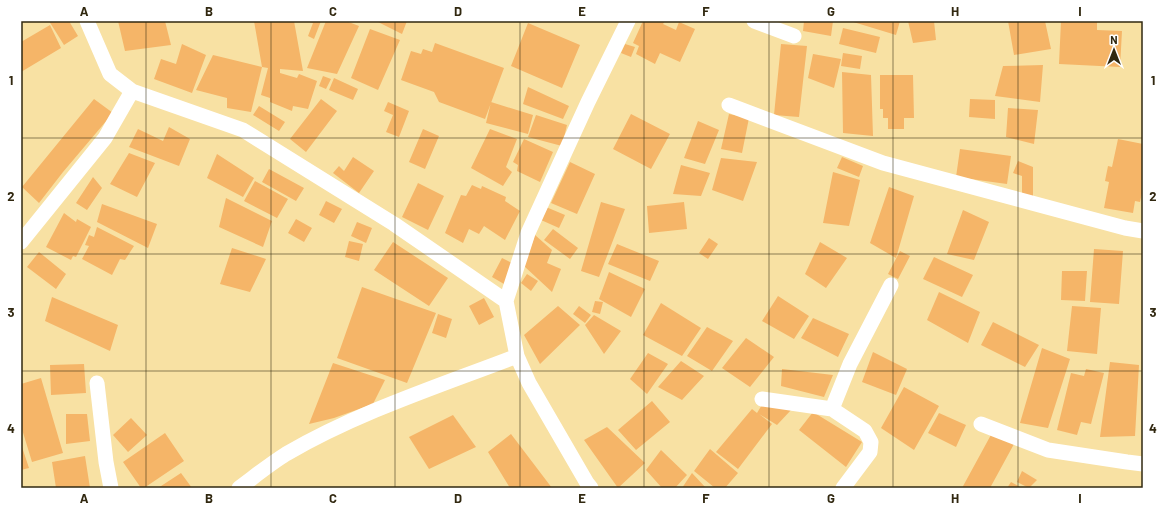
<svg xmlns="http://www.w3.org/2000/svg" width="1164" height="509" viewBox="0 0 1164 509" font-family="Barlow,sans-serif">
<rect width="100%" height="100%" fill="#f8e1a3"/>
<!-- building -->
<path fill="#f5b568" d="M49 21H69L78 36 64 45Z
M118 21H165L171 45 125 51Z
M254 21H294L303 71 280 69V73L297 78 299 74 317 81 308 109 293 106 292 111 270 102V98L261 95 268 68 262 67Z
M306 21H321L314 39 308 36 313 23Z
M326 21H346L359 26 337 74 307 68Z
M376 21H407L402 34Z
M643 21H665L663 24 676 30 679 22 695 29 680 62 660 53 655 64 636 54 639 46 633 43Z
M804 21H833L831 36 803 31Z
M850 21H900L896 35Z
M908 21H934L936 40 913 43Z
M1008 21H1045L1051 49 1014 55Z
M1061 21H1097V30L1122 31 1120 67 1059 64Z
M528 23 580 45 562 88 511 66Z
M50 25 61 48 21 72V42Z
M843 28 880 37 876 53 839 44Z
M370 29 400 40 378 90 351 78Z
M435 43 504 68 485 119 439 102 434 92 401 80 411 51 421 54 423 49 432 52Z
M182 44 206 55 192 93 154 79 161 59 176 64Z
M625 44 635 47 631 57 621 53Z
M781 44 807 46 799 117 774 115Z
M843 53 862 56 860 69 841 66Z
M813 54 841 59 834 88 808 78Z
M213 55 262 67 251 112 227 108V98L196 90Z
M1043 65 1040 102 995 96 1003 66Z
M842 72 871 75 873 136 843 133Z
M880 75H913L914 118H904V129H888V118H883V109H880Z
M323 76 331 79 326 89 319 86Z
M334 78 358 89 353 100 329 90Z
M528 87 569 106 563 119 523 104Z
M94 99 113 113 63 172 39 203 22 187Z
M321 99 337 111 306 152 290 139Z
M970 99 995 100V119L969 117Z
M388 102 409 111 399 137 386 132 393 115 384 111Z
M491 102 533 115 528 134 486 123Z
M259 106 285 122 279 131 253 115Z
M1008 108 1038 110 1034 144 1006 137Z
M631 114 670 134 651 169 613 149Z
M729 114 749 118 742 153 721 149Z
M536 115 567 125 562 146 528 137Z
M698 121 719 130 705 164 684 158Z
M169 127 190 139 179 166 129 147 138 129 163 141Z
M423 129 439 136 425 169 409 162Z
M490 129 517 139 506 167 512 172 503 186 471 168Z
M524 139 553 152 540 182 517 171 518 165 513 162Z
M1118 139 1143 144V189L1140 202 1135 201 1133 213 1104 208 1109 182 1105 181 1108 166 1112 167Z
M960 149 1011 156 1007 184 956 177Z
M129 153 155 163 137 197 110 184Z
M217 154 254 178 243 197 207 178Z
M353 157 374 171 359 193 333 173 339 166 344 171Z
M842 157 863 166 859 177 837 168Z
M721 158 757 162 743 201 712 190Z
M1018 161 1033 167V196H1022V176L1013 173Z
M570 162 595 174 577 214 551 203Z
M681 165 710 173 701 196 673 194Z
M269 169 304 188 296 201 262 182Z
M833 172 860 180 849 226 823 223Z
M93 177 102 188 87 210 76 203Z
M255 181 288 199 277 218 244 201Z
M418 183 444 196 428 230 402 217Z
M472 185 481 189 482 186 506 197 505 201 520 211 505 240 484 226 479 234 469 229 463 243 445 233 461 195 466 196Z
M889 187 914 196 896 258 870 243Z
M226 198 272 221 263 247 219 227Z
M326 201 342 209 334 223 319 215Z
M601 202 625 209 599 277 581 271Z
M684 202 687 229 649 233 647 206Z
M102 204 157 224 148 248 97 222Z
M546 207 565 215 559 228 541 220Z
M963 210 989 222 974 260 947 254Z
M64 213 76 222 77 219 91 227 76 257 73 256 71 260 46 247Z
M296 219 312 228 304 242 288 233Z
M357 222 372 228 366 243 351 236Z
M97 227 134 246 125 260 120 259 112 275 82 259 89 246 85 245 89 235 94 237Z
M553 229 578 248 570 259 544 240Z
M535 235 552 250 547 263 561 269 552 292 524 266Z
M709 238 718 244 708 259 699 253Z
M349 241 363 244 359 261 345 257Z
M393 242 448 278 429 306 374 270Z
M820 242 847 258 826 288 805 274Z
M617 244 659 261 650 281 608 264Z
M232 248 266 259 250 292 220 284Z
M1094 249 1123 251 1119 304 1090 302Z
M900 251 910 256 898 279 888 274Z
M39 252 66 274 56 289 27 267Z
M934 257 973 275 962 297 923 279Z
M502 258 514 264 504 284 492 277Z
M1062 271H1087L1085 301 1061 300Z
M609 272 645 289 631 317 599 299Z
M527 274 538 281 531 291 521 283Z
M362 287 436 313 407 383 337 358Z
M939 292 980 312 968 343 927 320Z
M778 296 809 316 794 339 762 321Z
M52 297 118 325 110 351 45 321Z
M484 298 494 317 479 325 469 306Z
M595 301 603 302 600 314 592 312Z
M661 303 701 328 682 356 643 335Z
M558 306 580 325 540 364 524 335Z
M579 306 591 315 585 323 573 314Z
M1072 306 1101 308 1097 354 1067 351Z
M438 314 452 319 446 338 432 333Z
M594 315 621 331 604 354 585 325Z
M813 318 849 334 838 357 801 338Z
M993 322 1039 345 1025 367 981 345Z
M707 327 733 341 712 371 687 356Z
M746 338 774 357 750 387 722 368Z
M1042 348 1070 359 1048 428 1020 423Z
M873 352 907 369 896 395 862 382Z
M648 353 668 364 647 394 630 379Z
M681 361 704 376 682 400 658 387Z
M1110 362 1139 365 1135 436 1100 437Z
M333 363 385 380 373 404 334 418 309 424Z
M84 364 86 393 51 395 50 365Z
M782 369 833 375 824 397 781 386Z
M1086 369 1104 373 1091 424 1081 422 1077 435 1057 430 1071 373 1084 376Z
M41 378 63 453 32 462 21 426V384Z
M904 387 939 406 914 450 881 428Z
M652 401 670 422 636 450 618 430Z
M763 403 792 409 777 425 759 414 772 424 738 469 716 452 752 409 757 413Z
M813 412 862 442 846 467 799 430Z
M939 413 966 425 956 447 928 433Z
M66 414H87L90 441 66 444Z
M453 415 476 447 429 469 409 437Z
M131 418 147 435 128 452 113 435Z
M607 427 645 463 618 488 584 440Z
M165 433 184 461 144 488H141L123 462Z
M992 433 1014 444 990 488H962Z
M511 434 552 488H510L488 452Z
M21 444 29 468 21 470Z
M710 449 738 473 725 488H715L694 471Z
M661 450 687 475 675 488H662L646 470Z
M85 456 90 488H56L52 462Z
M1022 471 1037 480 1029 488 1017 482Z
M181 473 192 488H158Z
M692 473 706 488H682Z
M1011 482 1022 488H1007Z"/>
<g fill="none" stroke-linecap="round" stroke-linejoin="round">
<!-- street -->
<path stroke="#fff" stroke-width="15" d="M87 21 110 74 132 91 243 130 394 224 506 301 517 356 529 383 587 483 591 488
M754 21 794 36
M729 105 883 163 1125 228 1143 231
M21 242 105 138 132 91
M506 301 528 233 588 102 628 21
M97 383 106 462 111 488
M762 399 832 409 865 431 871 442 870 452 843 488
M832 409 850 364 891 285
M981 424 1048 450 1127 462 1143 464
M239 488C254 477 270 464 286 454 358 412 439 386 517 356"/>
</g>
<!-- grid -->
<path fill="none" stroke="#312810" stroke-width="1" stroke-opacity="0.55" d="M146 21V488M271 21V488M395 21V488M520 21V488M644 21V488M769 21V488M893 21V488M1018 21V488M21 138H1143M21 254H1143M21 371H1143"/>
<!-- border -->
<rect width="1164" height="509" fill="none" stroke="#ffffff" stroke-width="44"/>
<!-- north arrow -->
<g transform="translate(1114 50)" stroke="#ffffff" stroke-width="3" paint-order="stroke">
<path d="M0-3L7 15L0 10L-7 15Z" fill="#312810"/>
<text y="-6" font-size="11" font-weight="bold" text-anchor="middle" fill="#312810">N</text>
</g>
<rect x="22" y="22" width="1120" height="465" fill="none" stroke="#312810" stroke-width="1.5"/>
<g font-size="13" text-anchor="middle" font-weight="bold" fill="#312810">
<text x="84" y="16">A</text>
<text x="209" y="16">B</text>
<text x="333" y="16">C</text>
<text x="458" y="16">D</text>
<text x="582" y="16">E</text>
<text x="706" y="16">F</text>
<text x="831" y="16">G</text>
<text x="955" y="16">H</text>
<text x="1080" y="16">I</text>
<text x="11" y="85">1</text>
<text x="1153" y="85">1</text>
<text x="11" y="201">2</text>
<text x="1153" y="201">2</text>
<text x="11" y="317">3</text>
<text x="1153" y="317">3</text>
<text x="11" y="433">4</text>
<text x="1153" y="433">4</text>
<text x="84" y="503">A</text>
<text x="209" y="503">B</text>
<text x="333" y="503">C</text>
<text x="458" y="503">D</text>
<text x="582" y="503">E</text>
<text x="706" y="503">F</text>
<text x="831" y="503">G</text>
<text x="955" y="503">H</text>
<text x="1080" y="503">I</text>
</g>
</svg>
